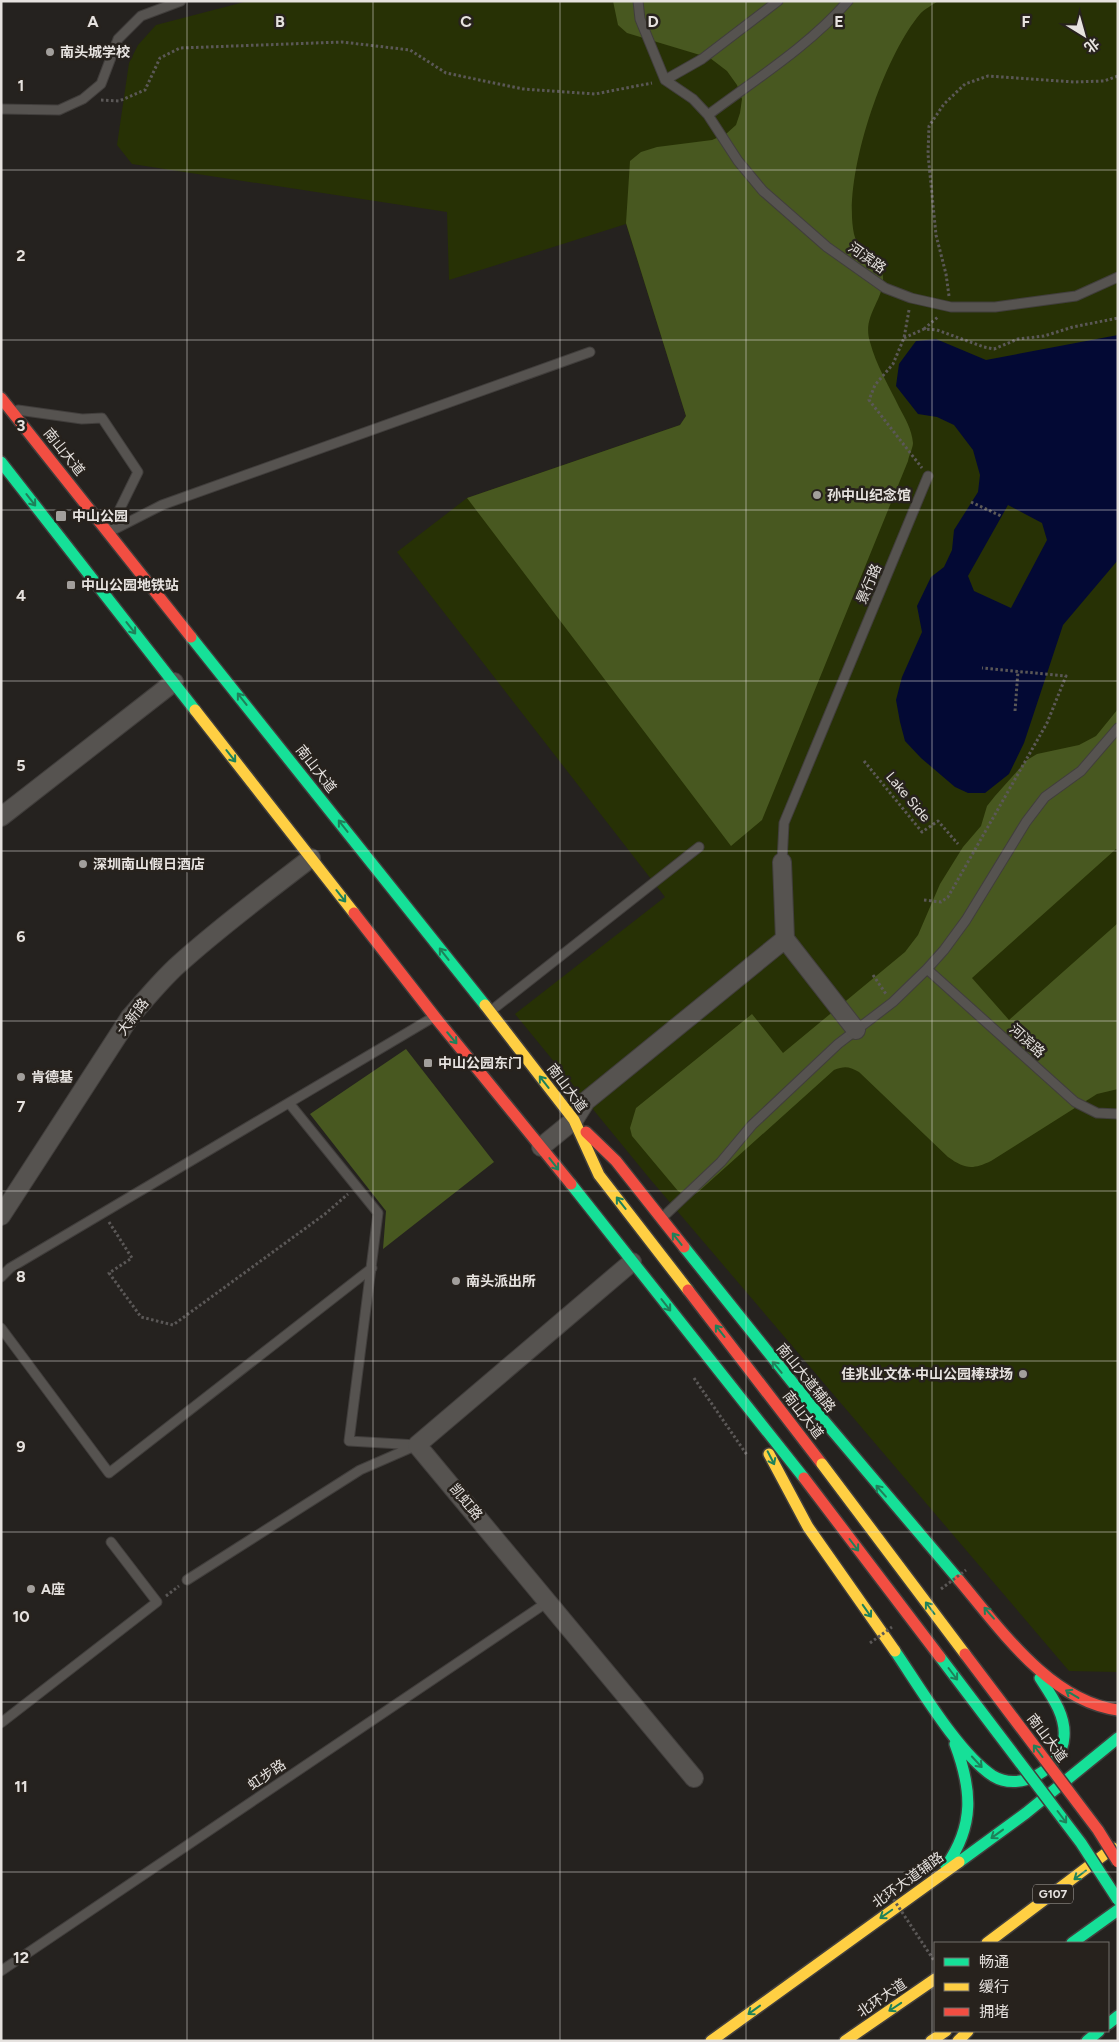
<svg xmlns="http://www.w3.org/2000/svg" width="1119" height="2042" viewBox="0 0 1119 2042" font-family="Figtree,'Noto Sans SC',sans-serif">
<rect width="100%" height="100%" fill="#25221f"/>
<!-- green -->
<path fill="#273105" d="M248 1H1118V1672L1069 1671 650 1179 515 1014 665 897 397 552 467 498 680 425 686 416 626 224 449 280 447 212 132 164 117 145 129 63 138 45 156 25Z"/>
<!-- forest -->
<path fill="#485820" d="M613 1H938C933 5 924 9 920 14 883 58 842 178 854 234 858 253 885 260 883 281 882 302 862 317 870 342 876 365 889 386 899 407 905 418 912 430 913 443 913 448 909 455 908 461L762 820 731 846 467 498 680 425 686 416 626 223 630 161 641 152 657 147 712 140 726 134 736 125 740 113 742 99 737 85 727 71 710 58 627 33 618 25Z
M1118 709V850L1116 849 972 978 1009 1020 1118 923V1089L1097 1094 991 1161C972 1170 965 1169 948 1157L859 1072C849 1066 844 1066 834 1070L697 1193C689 1196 685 1196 678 1191L632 1136 630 1128 636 1108 752 1014 783 1053 905 952 918 935 940 884 963 847 981 826 987 806 995 796 1027 760 1037 754 1079 745 1096 736Z
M406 1049 494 1162 383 1249 386 1211 310 1114Z"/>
<!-- water -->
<path fill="#030934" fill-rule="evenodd" d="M1118 335V560L1063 625 1024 743 1009 774 985 793H968L955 787 921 758 905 741 900 722 896 700 902 677 922 632 917 606 931 577 944 567 952 550 954 530 978 492 980 475 973 450 954 425 937 417 918 414 896 386 899 364 916 341 936 339 986 360ZM1008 505 1042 523 1047 540 1011 608 974 591 968 576Z"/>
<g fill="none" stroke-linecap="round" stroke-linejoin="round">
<defs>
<path id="lane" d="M638 1 640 19 665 80
M665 80 693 99 708 115 738 161 763 191 827 247 885 288 911 298 951 307H995L1076 296 1118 277
M665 80 702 59 778 1
M1 109 59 110 83 99 101 84 118 39 141 16 181 1
M708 115C756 79 809 46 848 1
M18 410 82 419 102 418 138 472 110 529
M111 531 162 505 590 352
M782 862 784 823 928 476
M927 969 1075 1102 1097 1113 1118 1114
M492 1010 699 847
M289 1103 378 1213 349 1441 417 1445
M663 1217 721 1162 752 1125 838 1044 893 1002 927 969 944 950 966 920 1026 822 1045 797 1081 771 1118 728
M1 1277 10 1268 432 1018
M1 1328 109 1473 372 1268
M187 1580 360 1470 415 1446
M1 1723 157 1602 111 1542
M1 1971 549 1601"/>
<path id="street" d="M1 817 174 682
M782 862 785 939 856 1030
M541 1147 574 1120 586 1101 785 939
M1 1216 130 1017C146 999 161 980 179 964 221 926 267 892 311 858
M632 1262 417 1445 694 1778"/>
<path id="fast" d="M1 462 195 710
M191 637 485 1005
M571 1184 804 1478
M684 1247 809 1403 959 1580
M895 1651C919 1686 958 1753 993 1776 1021 1793 1062 1768 1064 1737 1066 1715 1051 1695 1040 1678
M959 1862 1026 1813 1118 1738
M946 1866C975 1825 972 1789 955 1744
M1072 1943 1118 1910
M1108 2024 1118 2016
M1087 2041 1099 2031"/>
<path id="slow" d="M195 710 354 913
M485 1005 574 1120 599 1175 688 1290
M769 1454 808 1527 895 1651
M987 1943 1113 1848
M711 2041 959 1862
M845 2041 935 1979
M931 2041 946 2031
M958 2041 968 2031"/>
<path id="jam" d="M1 398 191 637
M354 913 435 1017 571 1184
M586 1132 616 1161 684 1247
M688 1290 822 1464
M959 1580C1001 1630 1050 1701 1118 1710"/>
</defs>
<!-- lane casing -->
<use href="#lane" stroke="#413e3c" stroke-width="11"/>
<!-- street casing -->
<use href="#street" stroke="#413e3c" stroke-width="20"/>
<!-- fast casing -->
<use href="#fast" stroke="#413e3c" stroke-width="14"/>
<!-- slow casing -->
<use href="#slow" stroke="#413e3c" stroke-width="14"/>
<!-- jam casing -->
<use href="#jam" stroke="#413e3c" stroke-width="14"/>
<!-- path -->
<path stroke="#5b5857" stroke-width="3" stroke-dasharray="2.5 2.5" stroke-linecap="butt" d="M101 100 119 101 145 90 160 58 180 48 342 42 410 50 446 73 523 89 595 94 652 83
M949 296 946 274 936 235 928 154 929 126 944 104 965 84 988 76 1074 82 1104 81 1118 76
M909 310 904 338 893 364 875 385 869 400 922 468
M924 329 939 316
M904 338 924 329 937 330 984 347 994 349 1018 339 1044 336 1073 327 1118 318
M971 502 1001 516
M1015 711 1018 671
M864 761 922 832 938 821 958 844
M924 900 941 902 948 897 1047 723 1066 676 982 668
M873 975 886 994
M109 1222 132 1258 109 1273 141 1317 173 1325 325 1214 348 1194
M694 1378 747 1455
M166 1596 179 1586"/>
<!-- lane -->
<use href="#lane" stroke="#565350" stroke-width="9"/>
<!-- street -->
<use href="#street" stroke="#565350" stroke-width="18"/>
<!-- fast -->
<use href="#fast" stroke="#16e098" stroke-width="11"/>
<!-- slow -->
<use href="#slow" stroke="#ffcf43" stroke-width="11"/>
<!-- jam -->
<use href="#jam" stroke="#f24e42" stroke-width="11"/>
<defs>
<path id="fast-bridge" d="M940 1657 1081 1843 1118 1900"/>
<path id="slow-bridge" d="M822 1464 965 1654"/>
<path id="jam-bridge" d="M804 1478 940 1657
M965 1654 1098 1830 1118 1862"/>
</defs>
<!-- fast-bridge casing -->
<use href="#fast-bridge" stroke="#413e3c" stroke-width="14" stroke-linecap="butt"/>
<!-- slow-bridge casing -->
<use href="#slow-bridge" stroke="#413e3c" stroke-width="14" stroke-linecap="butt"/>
<!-- jam-bridge casing -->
<use href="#jam-bridge" stroke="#413e3c" stroke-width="14" stroke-linecap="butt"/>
<!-- path-bridge -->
<path stroke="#5b5857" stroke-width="3" stroke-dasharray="2.5 2.5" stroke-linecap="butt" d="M941 1589 966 1570
M870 1643 892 1627
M888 1891 935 1962"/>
<!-- fast-bridge -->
<use href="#fast-bridge" stroke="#16e098" stroke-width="11"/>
<!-- slow-bridge -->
<use href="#slow-bridge" stroke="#ffcf43" stroke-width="11"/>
<!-- jam-bridge -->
<use href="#jam-bridge" stroke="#f24e42" stroke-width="11"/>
</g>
<!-- one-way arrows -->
<defs><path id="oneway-shaft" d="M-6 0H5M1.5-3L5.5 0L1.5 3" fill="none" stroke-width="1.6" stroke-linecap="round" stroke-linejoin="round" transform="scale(1.25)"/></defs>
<g stroke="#1e815a">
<use href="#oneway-shaft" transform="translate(31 500) rotate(52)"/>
<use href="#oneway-shaft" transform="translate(131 628) rotate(52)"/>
<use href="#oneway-shaft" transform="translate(242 699) rotate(-128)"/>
<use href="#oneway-shaft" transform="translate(231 756) rotate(52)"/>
<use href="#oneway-shaft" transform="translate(343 826) rotate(-128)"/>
<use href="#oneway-shaft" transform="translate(341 896) rotate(52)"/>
<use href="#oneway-shaft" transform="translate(444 954) rotate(-128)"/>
<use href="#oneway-shaft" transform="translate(452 1038) rotate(50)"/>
<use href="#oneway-shaft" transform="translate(544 1082) rotate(-128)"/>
<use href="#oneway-shaft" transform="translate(554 1164) rotate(52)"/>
<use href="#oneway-shaft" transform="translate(621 1203) rotate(-128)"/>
<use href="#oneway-shaft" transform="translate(677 1239) rotate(-128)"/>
<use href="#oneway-shaft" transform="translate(666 1305) rotate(52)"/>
<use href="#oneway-shaft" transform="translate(720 1331) rotate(-128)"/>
<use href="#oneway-shaft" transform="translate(777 1367) rotate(-129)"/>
<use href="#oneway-shaft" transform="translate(771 1458) rotate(63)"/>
<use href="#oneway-shaft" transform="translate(881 1491) rotate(-131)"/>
<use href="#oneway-shaft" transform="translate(854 1545) rotate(53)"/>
<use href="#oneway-shaft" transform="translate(930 1608) rotate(-127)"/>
<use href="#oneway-shaft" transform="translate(867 1611) rotate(55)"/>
<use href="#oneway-shaft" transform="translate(989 1613) rotate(-131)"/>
<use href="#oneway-shaft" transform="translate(953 1674) rotate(53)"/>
<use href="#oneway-shaft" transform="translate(1072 1694) rotate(-149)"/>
<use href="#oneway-shaft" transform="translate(1038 1751) rotate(-127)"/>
<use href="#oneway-shaft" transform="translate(977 1762) rotate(47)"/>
<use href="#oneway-shaft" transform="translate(1062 1817) rotate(53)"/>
<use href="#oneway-shaft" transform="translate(997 1834) rotate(144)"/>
<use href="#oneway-shaft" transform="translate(1080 1875) rotate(143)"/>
<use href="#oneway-shaft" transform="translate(886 1914) rotate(145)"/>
<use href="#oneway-shaft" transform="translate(895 2007) rotate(146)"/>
<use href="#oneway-shaft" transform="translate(754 2010) rotate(144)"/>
</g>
<!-- grid -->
<path fill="none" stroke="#e6e2df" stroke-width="1" stroke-opacity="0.55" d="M187 1V2041M373 1V2041M560 1V2041M746 1V2041M932 1V2041M1 170H1118M1 340H1118M1 510H1118M1 681H1118M1 851H1118M1 1021H1118M1 1191H1118M1 1361H1118M1 1532H1118M1 1702H1118M1 1872H1118"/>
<!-- markers -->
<g fill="#a29f9c" stroke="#27221d" stroke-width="2">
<circle cx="50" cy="52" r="5"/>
<circle cx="817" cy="495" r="5"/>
<rect x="55" y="510" width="12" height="12" rx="2.5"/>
<rect x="66" y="580" width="10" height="10" rx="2.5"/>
<circle cx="83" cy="864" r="5"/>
<rect x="423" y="1058" width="10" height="10" rx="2.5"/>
<circle cx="21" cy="1077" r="5"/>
<circle cx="456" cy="1281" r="5"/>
<circle cx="1023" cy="1374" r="5"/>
<circle cx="31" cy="1589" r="5"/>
</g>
<g text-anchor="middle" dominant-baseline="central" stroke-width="5" stroke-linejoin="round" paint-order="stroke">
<!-- shield labels -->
<rect fill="#27221d" stroke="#ada8a5" stroke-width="1" x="1033" y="1884.5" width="40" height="19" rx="4"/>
<g font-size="12" font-weight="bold" fill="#e6e2df">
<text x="1053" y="1894">G107</text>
</g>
<!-- poi labels -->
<g font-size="14" font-weight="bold" fill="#e6e2df" stroke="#27221d" text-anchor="start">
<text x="60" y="52">南头城学校</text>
<text x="827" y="495">孙中山纪念馆</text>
<text x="72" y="516">中山公园</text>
<text x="81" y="585">中山公园地铁站</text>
<text x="93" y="864">深圳南山假日酒店</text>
<text x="438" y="1063">中山公园东门</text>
<text x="31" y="1077">肯德基</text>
<text x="466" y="1281">南头派出所</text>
<text x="1013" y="1374" text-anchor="end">佳兆业文体·中山公园棒球场</text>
<text x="41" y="1589">A座</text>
</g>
<!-- street labels -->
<g font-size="14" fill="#e6e2df" stroke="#27221d">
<text transform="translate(867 258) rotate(35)">河滨路</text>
<text transform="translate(64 452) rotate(51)">南山大道</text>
<text transform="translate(869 584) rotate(-67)">景行路</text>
<text transform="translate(316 769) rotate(52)">南山大道</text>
<text transform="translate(908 797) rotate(50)">Lake Side</text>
<text transform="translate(133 1017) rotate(-53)">大新路</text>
<text transform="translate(1027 1041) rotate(42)">河滨路</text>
<text transform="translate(567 1088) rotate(53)">南山大道</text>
<text transform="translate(806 1378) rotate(51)">南山大道辅路</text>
<text transform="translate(803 1415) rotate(52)">南山大道</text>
<text transform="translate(466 1502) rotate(50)">凯虹路</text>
<text transform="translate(1047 1738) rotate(53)">南山大道</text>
<text transform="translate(267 1775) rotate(-34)">虹步路</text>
<text transform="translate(908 1880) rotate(-36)">北环大道辅路</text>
<text transform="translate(882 1998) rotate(-34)">北环大道</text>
</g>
</g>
<g font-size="16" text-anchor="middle" font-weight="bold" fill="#e6e2df" stroke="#27221d" stroke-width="5" stroke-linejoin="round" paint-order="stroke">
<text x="93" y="27">A</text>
<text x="280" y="27">B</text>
<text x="466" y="27">C</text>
<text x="653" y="27">D</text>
<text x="839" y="27">E</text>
<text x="1026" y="27">F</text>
<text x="21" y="91">1</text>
<text x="21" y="261">2</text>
<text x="21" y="431">3</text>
<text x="21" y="601">4</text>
<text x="21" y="771">5</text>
<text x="21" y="942">6</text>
<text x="21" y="1112">7</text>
<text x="21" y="1282">8</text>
<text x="21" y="1452">9</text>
<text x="21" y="1622">10</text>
<text x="21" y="1792">11</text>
<text x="21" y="1963">12</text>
</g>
<!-- border -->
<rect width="1119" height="2042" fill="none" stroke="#e6e2df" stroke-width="5"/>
<!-- legend -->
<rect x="934" y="1942" width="175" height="90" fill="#27221d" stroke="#736f6b"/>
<rect x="944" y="1958" width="25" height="8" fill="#16e098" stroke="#736f6b"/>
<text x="979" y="1967" font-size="15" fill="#e6e2df">畅通</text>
<rect x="944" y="1983" width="25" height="8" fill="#ffcf43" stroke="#736f6b"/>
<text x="979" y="1992" font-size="15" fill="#e6e2df">缓行</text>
<rect x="944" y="2008" width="25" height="8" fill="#f24e42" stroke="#736f6b"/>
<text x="979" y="2017" font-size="15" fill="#e6e2df">拥堵</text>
<!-- north arrow -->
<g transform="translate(1084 35) rotate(143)" stroke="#27221d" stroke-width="4" paint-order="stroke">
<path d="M0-4L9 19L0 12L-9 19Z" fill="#e6e2df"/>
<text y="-8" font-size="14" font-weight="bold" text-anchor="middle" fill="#e6e2df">北</text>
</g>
</svg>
